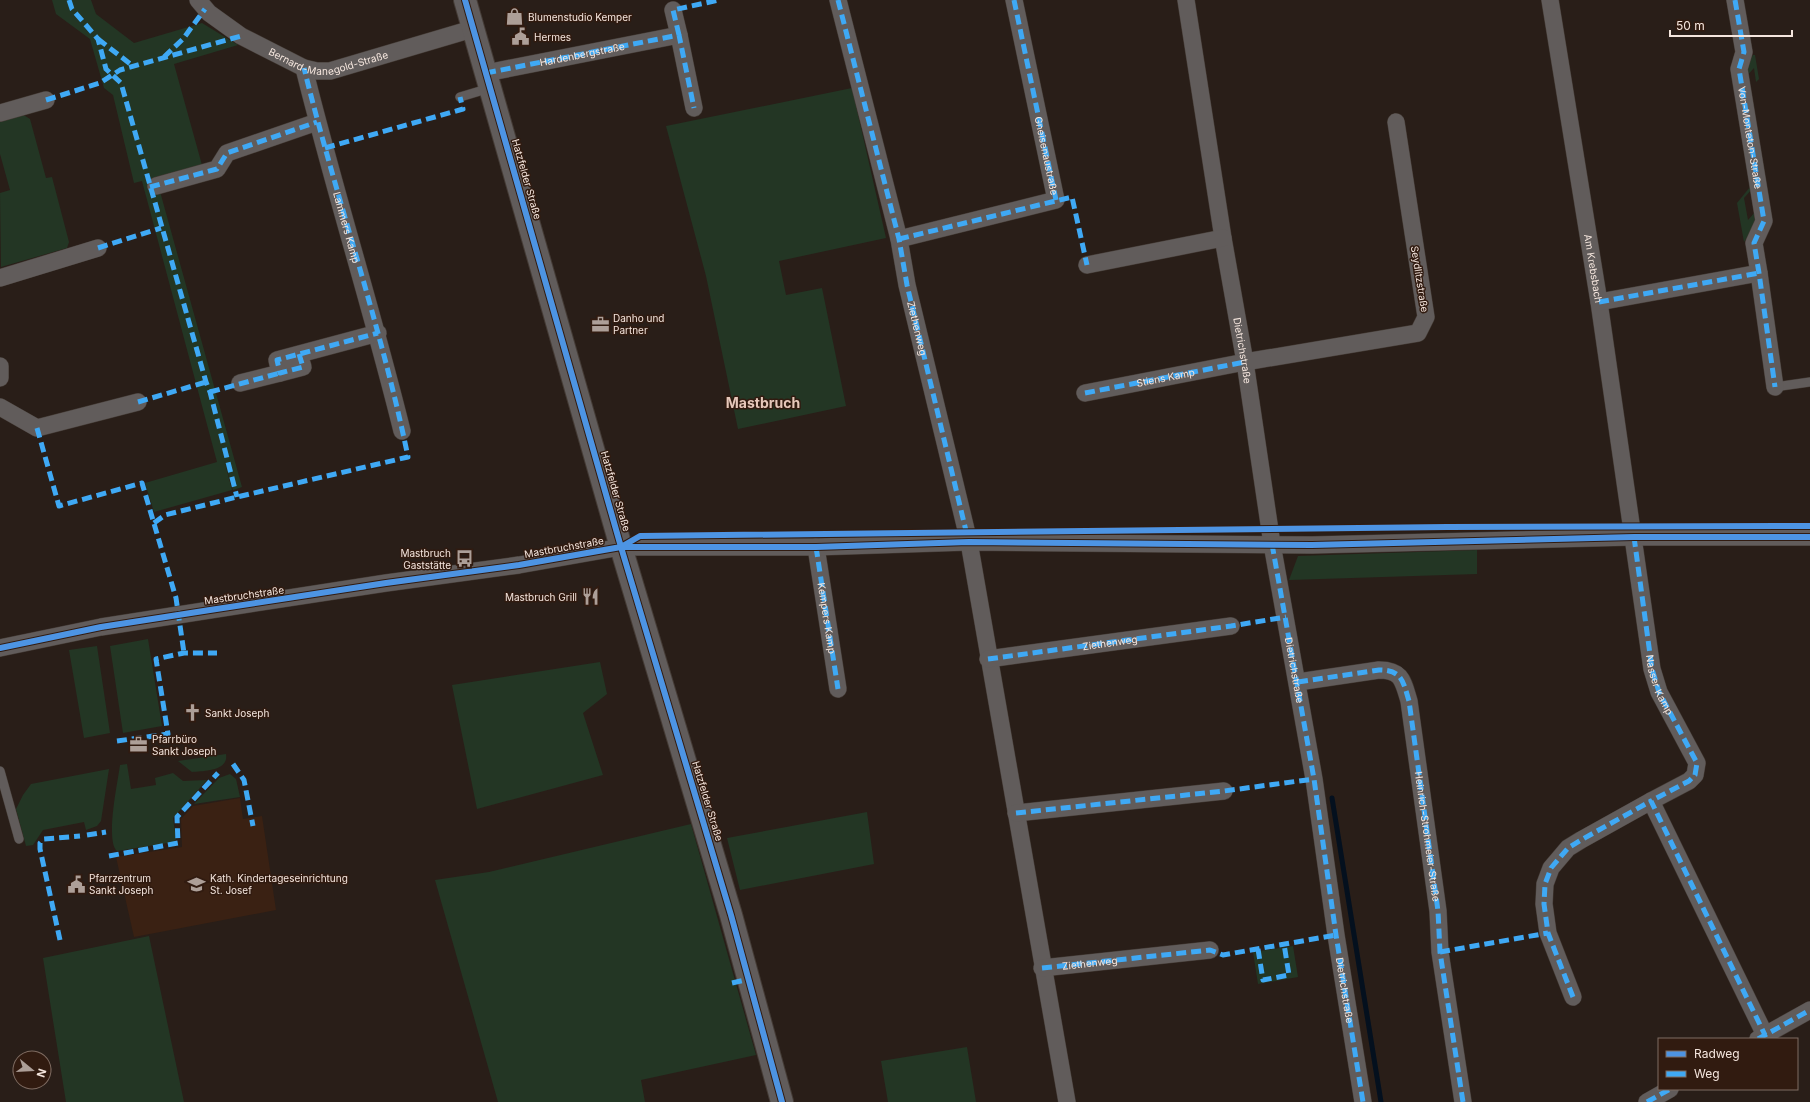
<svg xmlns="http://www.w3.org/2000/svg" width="1810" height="1102" viewBox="0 0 1810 1102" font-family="Inter,sans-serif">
<rect width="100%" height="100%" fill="#291e18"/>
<!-- built -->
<path fill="#3a2113" d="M240 798 243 819 262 816 276 910 134 937 116 857 182 847 181 819 193 806Z"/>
<!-- green -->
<path fill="#233624" d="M52 0H91L96 14 134 43 202 23 238 45 174 64 202 165 156 177 242 487 233 490 224 460 232 490 154 512 145 483 217 462 142 181 134 183 113 95 104 88 90 39 56 14Z
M1753 55H1755L1759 79 1756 82 1754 68 1744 79 1743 70Z
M852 88 886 238 779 261 786 295 822 288 846 406 738 429 706 276 666 126Z
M22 114 30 119 46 178 52 177 69 242 67 248 1 267 0 193 10 190 0 154V119Z
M1749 184 1753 188 1744 198 1748 220 1756 211 1755 225 1744 242 1737 203 1750 187Z
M1477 550V574L1289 580 1298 556Z
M148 639 162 726 123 733 110 646Z
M97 646 110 733 84 738 69 650Z
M600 662 607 694 583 713 603 775 477 809 452 685Z
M226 754C229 771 204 771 192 772L178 761Z
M127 764 131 789 156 785 155 778 173 773 183 781 207 780 173 818 176 839 174 842 117 851C105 841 118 781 120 765Z
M109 769 101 821 97 826 86 830 84 822 43 830 33 845 26 846 16 809 23 795 31 784Z
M230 774 236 779 240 797 194 804 219 778Z
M867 812 874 864 740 890 727 838Z
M691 824 756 1055 641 1080 645 1102H498L435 880 489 872Z
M149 936 184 1102H66L43 958Z
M1293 946 1298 977 1258 984 1253 952Z
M967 1047 976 1102H888L881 1061Z"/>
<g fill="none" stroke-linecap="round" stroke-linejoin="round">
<!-- stream -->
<path stroke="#04101e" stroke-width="5" d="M1332 798 1381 1102"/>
<defs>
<path id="service" d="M460 97 490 88
M1775 387 1810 382
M0 771 19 839"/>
<g id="minor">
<path id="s1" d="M198 0 209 13 241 36 304 68 317 71H330L472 29"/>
<path d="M838 0 899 239 907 285 969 542 1067 1102"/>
<path id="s2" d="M1186 0 1223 238 1245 362 1272 544 1314 779 1336 935 1363 1102"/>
<path id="s3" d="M1550 0 1599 302 1652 669 1659 692 1697 763 1695 775 1689 781 1651 801 1765 1035"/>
<path id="s4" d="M1735 0 1744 52 1739 69 1764 221 1754 243 1759 273 1775 387"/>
<path d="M673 10 679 35"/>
<path id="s5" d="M304 68C334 190 372 309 402 431"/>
<path id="s6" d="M486 73 679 35 694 108"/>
<path d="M0 113 46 100"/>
<path d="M156 186 217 169 227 153 317 122"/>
<path d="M899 239 1056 200 1014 0"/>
<path d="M1087 265 1223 238"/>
<path d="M0 278 98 248"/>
<path d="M1599 302 1759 273"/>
<path d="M299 354 303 367 280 373 277 360 378 333"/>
<path d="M0 366V378"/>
<path d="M240 383 280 373"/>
<path d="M1085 393 1245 362 1418 333 1426 317 1396 122"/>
<path d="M0 407 37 428 138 402"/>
<path id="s7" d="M816 547 838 689"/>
<path d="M0 648 101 627 210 610 386 583 519 565 621 547H816L969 542 1312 545 1634 537H1810"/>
<path d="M988 659 1231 626"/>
<path d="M1298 682 1379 670C1402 670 1403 681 1409 701L1438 911 1440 952 1463 1102"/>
<path d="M1016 813 1224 791"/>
<path id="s8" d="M1042 968 1210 950"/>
<path d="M1573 997 1548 933 1544 904 1545 884 1551 868 1568 848 1581 840 1651 801"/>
<path d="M1758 1039 1810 1010"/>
<path d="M1647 1102 1670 1089"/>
</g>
<path id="tertiary" d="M465 0 621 547 731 915 782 1102"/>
</defs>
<!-- service casing -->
<use href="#service" stroke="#443b35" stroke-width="10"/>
<!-- minor casing -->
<use href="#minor" stroke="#443b35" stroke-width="18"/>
<!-- tertiary casing -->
<use href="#tertiary" stroke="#443b35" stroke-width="24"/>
<!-- service -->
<use href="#service" stroke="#615c5b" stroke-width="9"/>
<!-- minor -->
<use href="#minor" stroke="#615c5b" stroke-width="17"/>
<!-- tertiary -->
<use href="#tertiary" stroke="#615c5b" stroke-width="22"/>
<!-- quiet -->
<g stroke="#3fa9f5" stroke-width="5" stroke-dasharray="10 5" stroke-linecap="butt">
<path d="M69 0 72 9 98 39 106 69 121 83 206 382 210 392 237 497"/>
<path id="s9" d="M838 0 899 239 907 285 967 535"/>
<path id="s10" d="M1014 0 1056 200"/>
<path d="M1735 0 1744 52 1739 69 1764 221 1754 243 1759 273 1775 387"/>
<path d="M679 35 673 10 719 0"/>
<path d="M98 39 133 66"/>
<path d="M164 57 183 39 205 9"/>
<path d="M486 73 679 35 694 108"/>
<path d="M46 100 100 83 120 70 241 36"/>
<path d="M325 148 463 109 460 97"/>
<path d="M150 187 217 169 227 153 317 122"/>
<path d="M899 239 1072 197 1087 265"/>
<path d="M98 248 161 228"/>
<path d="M1599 302 1759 273"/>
<path d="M299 354 303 367 280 373 277 360 378 333"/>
<path d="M210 392 280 373"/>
<path id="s11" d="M1085 393 1245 362"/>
<path d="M138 402 206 382"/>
<path d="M37 428 59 506 142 483 176 598 184 653"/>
<path d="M154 523 165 515 237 497 408 457C381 325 336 198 304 68"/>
<path d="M1634 537 1652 669 1659 692 1697 763 1695 775 1689 781 1651 801 1765 1035"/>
<path d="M1272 544 1314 779 1336 935 1363 1102"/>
<path d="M816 547 838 689"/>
<path id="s12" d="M988 659 1231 626 1286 617"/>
<path id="s13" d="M1298 682 1379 670C1402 670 1403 681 1409 701L1438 911 1440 952 1463 1102"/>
<path d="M117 741 168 734 156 659 184 653H217"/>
<path d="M233 764 244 780 253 826"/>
<path d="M1016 813 1224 791 1314 779"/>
<path d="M87 835 106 832"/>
<path d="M109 856 178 843 177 817 218 773"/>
<path d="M60 940 40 849V843L44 839 80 836"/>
<path d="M1258 949 1263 980 1289 975 1284 944"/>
<path d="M1440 952 1548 933"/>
<path d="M1042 968 1210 950 1223 955 1336 935"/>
<path d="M732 983 749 979"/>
<path d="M1573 997 1548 933 1544 904 1545 884 1551 868 1568 848 1581 840 1651 801"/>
<path d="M1758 1039 1810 1010"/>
<path d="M1647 1102 1670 1089"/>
</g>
<defs>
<path id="cycleway" d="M465 0 621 547 731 915 782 1102
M621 547 640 536 1447 527 1810 526
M0 648 101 627 210 610 386 583 519 565 621 547H816L969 542 1312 545 1634 537H1810"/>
</defs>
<!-- cycleway casing -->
<use href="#cycleway" stroke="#311b10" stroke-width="8"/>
<!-- cycleway -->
<use href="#cycleway" stroke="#4d94e3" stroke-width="6"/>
</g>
<!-- icons -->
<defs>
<symbol id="shop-bare" viewBox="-9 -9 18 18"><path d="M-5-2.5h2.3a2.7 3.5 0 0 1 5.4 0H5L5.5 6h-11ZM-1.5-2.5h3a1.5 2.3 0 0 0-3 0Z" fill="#ad9f98" stroke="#311b10" stroke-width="2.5" paint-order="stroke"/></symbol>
<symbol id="civic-bare" viewBox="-9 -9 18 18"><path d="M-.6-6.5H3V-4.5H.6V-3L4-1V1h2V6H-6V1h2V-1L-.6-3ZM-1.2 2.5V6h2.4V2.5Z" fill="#ad9f98" stroke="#311b10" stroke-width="2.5" paint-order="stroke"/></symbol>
<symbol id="office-bare" viewBox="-9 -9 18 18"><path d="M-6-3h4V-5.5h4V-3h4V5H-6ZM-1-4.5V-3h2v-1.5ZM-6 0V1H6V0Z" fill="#ad9f98" stroke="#311b10" stroke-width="2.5" paint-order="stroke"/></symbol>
<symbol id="bus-bare" viewBox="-9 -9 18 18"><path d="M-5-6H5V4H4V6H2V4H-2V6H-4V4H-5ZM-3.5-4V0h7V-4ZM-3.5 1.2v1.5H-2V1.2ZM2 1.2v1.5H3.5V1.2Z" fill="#ad9f98" stroke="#311b10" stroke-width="2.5" paint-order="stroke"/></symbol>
<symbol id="restaurant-bare" viewBox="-9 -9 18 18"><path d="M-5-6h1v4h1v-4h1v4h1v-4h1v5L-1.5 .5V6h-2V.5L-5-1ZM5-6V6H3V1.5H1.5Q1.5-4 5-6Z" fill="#ad9f98" stroke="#311b10" stroke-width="2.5" paint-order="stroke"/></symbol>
<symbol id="church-bare" viewBox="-9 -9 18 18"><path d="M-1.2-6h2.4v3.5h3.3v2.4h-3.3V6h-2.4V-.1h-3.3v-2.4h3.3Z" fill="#ad9f98" stroke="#311b10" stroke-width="2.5" paint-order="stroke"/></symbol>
<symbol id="school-bare" viewBox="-9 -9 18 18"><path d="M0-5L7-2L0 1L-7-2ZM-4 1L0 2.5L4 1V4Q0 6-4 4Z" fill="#ad9f98" stroke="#311b10" stroke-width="2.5" paint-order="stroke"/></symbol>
</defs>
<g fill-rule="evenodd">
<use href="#shop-bare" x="502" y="4" width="25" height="25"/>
<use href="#civic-bare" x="508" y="24" width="25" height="25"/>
<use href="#office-bare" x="588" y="312" width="25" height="25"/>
<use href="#bus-bare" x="452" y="546" width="25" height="25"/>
<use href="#restaurant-bare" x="578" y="584" width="25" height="25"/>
<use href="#church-bare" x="180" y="700" width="25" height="25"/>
<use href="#office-bare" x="126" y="732" width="25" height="25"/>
<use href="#civic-bare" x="64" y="872" width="25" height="25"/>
<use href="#school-bare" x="184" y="872" width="25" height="25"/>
</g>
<g text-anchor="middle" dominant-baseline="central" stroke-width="3" stroke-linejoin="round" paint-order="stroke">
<!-- poi labels -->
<g font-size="10" fill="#f4e5dd" stroke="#311b10" text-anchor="start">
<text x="528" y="17">Blumenstudio Kemper</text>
<text x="534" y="37">Hermes</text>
<text x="613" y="318">Danho und<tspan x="613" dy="12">Partner</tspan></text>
<text x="451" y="553" text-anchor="end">Mastbruch<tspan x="451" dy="12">Gaststätte</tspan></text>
<text x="577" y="597" text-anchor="end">Mastbruch Grill</text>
<text x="205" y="713">Sankt Joseph</text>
<text x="152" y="739">Pfarrbüro<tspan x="152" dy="12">Sankt Joseph</tspan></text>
<text x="89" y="878">Pfarrzentrum<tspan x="89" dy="12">Sankt Joseph</tspan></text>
<text x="210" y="878">Kath. Kindertageseinrichtung<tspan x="210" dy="12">St. Josef</tspan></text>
</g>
<!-- street labels -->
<g font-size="10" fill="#f4e5dd" stroke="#311b10">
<text stroke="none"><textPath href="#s1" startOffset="151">Bernard-Manegold-Straße</textPath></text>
<text stroke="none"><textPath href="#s6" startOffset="98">Hardenbergstraße</textPath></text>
<text stroke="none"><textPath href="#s4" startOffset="140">Von-Monteton-Straße</textPath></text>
<text stroke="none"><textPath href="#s10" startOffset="159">Gneisenaustraße</textPath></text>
<text transform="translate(527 179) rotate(74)">Hatzfelder Straße</text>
<text stroke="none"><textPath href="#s5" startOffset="165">Lammers Kamp</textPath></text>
<text stroke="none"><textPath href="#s3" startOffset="272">Am Krebsbach</textPath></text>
<text transform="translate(1420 279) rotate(81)">Seydlitzstraße</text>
<text stroke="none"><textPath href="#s9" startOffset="338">Ziethenweg</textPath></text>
<text stroke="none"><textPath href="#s2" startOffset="355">Dietrichstraße</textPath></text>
<text stroke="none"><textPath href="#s11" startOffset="82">Stiens Kamp</textPath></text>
<text transform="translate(616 491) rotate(74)">Hatzfelder Straße</text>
<text transform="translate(564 547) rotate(-10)">Mastbruchstraße</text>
<text transform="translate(244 595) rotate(-8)">Mastbruchstraße</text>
<text stroke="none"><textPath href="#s7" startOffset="72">Kempers Kamp</textPath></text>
<text stroke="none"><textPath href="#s12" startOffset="123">Ziethenweg</textPath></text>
<text stroke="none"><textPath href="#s2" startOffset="679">Dietrichstraße</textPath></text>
<text stroke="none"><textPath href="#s3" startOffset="694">Nasser Kamp</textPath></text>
<text transform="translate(708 801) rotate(73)">Hatzfelder Straße</text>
<text stroke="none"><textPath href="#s13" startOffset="267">Heinrich-Strohmeier-Straße</textPath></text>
<text stroke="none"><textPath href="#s8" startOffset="48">Ziethenweg</textPath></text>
<text stroke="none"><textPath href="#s2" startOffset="1003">Dietrichstraße</textPath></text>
</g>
<!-- district labels -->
<g font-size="14" font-weight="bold" fill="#e6c8ba" stroke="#311b10">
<text x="763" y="402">Mastbruch</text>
</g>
</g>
<!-- legend -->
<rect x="1658" y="1038" width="140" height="52" fill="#311b10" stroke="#7f6c62"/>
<rect x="1666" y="1051" width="20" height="6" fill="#4d94e3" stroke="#7f6c62"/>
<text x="1694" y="1058" font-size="12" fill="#f4e5dd">Radweg</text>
<rect x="1666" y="1071" width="20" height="6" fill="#3fa9f5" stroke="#7f6c62"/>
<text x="1694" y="1078" font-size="12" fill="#f4e5dd">Weg</text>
<!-- north arrow -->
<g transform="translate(32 1070) rotate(108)"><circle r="19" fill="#311b10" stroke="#7f6c62"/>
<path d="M0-3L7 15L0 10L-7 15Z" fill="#ad9f98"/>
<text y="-6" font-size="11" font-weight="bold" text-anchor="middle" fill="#f4e5dd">N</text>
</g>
<!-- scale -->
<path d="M1670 30v6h122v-6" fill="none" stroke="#f4e5dd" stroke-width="2"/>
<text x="1676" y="30" font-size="12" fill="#f4e5dd" stroke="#311b10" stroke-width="3" paint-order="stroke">50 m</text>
</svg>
